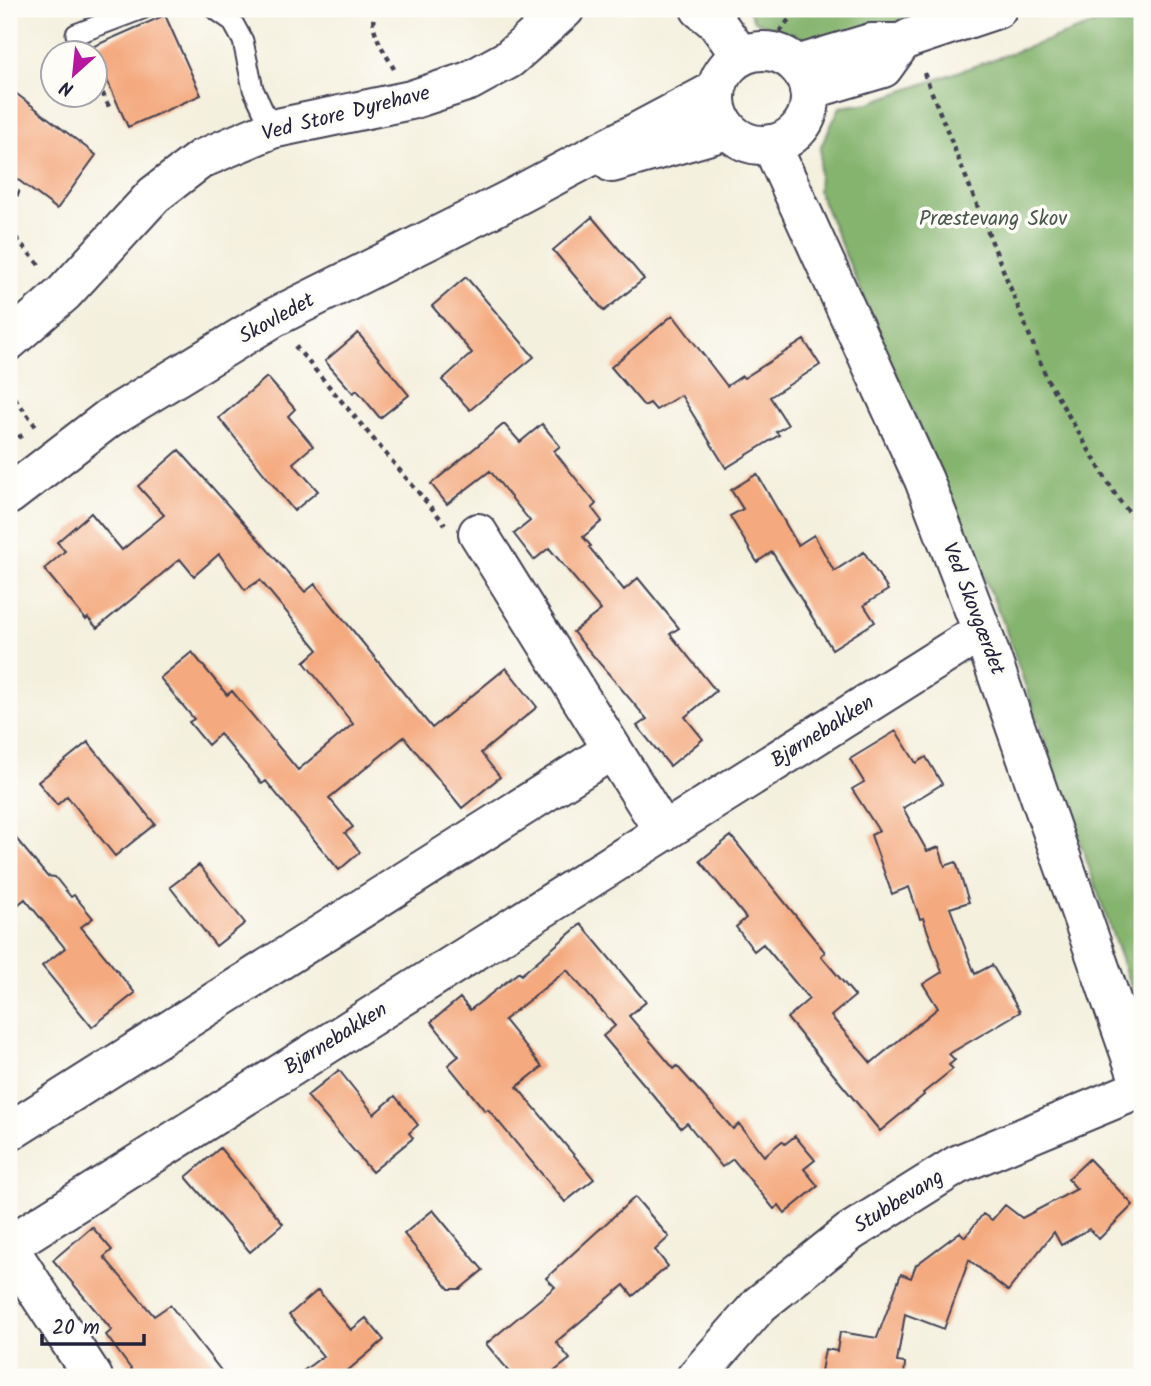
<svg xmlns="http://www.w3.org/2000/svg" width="1151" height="1386" viewBox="0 0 1151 1386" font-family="Kalam,sans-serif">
<rect width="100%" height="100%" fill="#fdfcf7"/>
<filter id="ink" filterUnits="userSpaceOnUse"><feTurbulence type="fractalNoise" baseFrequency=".0143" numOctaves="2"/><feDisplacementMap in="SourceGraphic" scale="14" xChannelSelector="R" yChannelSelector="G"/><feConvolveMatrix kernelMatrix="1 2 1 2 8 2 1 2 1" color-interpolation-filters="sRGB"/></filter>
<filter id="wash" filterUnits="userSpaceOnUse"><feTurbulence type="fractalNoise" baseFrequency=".00686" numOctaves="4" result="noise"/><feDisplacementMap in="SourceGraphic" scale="28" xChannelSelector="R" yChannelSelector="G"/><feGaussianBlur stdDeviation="1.57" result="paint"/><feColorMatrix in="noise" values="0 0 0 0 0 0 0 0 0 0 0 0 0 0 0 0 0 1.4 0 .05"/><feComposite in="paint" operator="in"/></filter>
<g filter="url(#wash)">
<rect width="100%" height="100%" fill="#f4f0de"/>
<!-- forest -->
<path fill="#85b46e" stroke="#546b54" stroke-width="2" d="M748 9H949L884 33 809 40 754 21Z
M1137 9H1142V1019L1002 619 818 191 821 146 840 107 869 103Z"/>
<g id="blocks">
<!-- building -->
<path fill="#f4a97e" d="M165 15 201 95 128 127 92 47Z
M9 88 96 155 57 209 9 173Z
M592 217 644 279 604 311 553 250Z
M466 277 534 357 470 410 442 380 472 353 432 306Z
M673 315 727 386 742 376 744 378 804 340 820 365 770 397 788 425 776 432 779 435 726 468 681 395 656 410 650 403 644 406 611 367Z
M358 333 409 395 380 418 357 390 353 393 325 361Z
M267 377 295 409 288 416 313 446 293 463 318 491 294 511 219 418Z
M504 424 520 442 542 424 560 446 554 451 596 504 592 508 602 521 583 537 591 546 589 547 624 590 638 578 679 628 670 634 716 691 685 717 703 739 670 766 637 726 647 719 573 632 601 610 549 548 534 560 514 534 530 521 490 471 447 504 431 484Z
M179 450 305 592 315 584 432 728 506 668 537 707 481 753 500 777 462 808 404 737 329 798 353 827 345 833 360 852 339 870 266 781 262 784 220 734 208 745 189 722 194 719 160 678 192 652 227 695 232 691 298 770 353 724 304 662 318 650 260 580 245 590 219 554 194 576 180 559 97 628 88 618 86 620 44 569 65 551 57 542 91 513 122 550 164 515 138 486Z
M757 474 798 545 814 535 834 571 864 552 888 590 864 605 875 622 832 649 772 552 757 562 730 516 743 509 731 490Z
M896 731 916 763 926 757 942 784 903 808 927 851 939 847 945 866 956 862 969 902 950 908 975 974 992 965 1020 1012 949 1054 955 1060 949 1065 953 1069 923 1093 924 1095 880 1131 787 1018 809 999 763 944 754 951 736 927 746 918 700 861 731 836 825 952 821 956 855 996 831 1016 871 1063 938 1008 923 984 942 972 923 918 920 919 909 887 892 894 871 835 879 831 852 789 864 782 850 759Z
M88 742 155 824 115 856 67 796 57 805 38 782Z
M9 830 47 876 55 877 71 897 74 895 93 918 81 927 135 993 92 1027 42 966 65 948 25 899 9 912Z
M199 865 245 923 216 946 170 887Z
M581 924 646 1002 629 1016 674 1069 677 1066 733 1129 739 1124 764 1156 782 1141 785 1144 795 1136 815 1160 804 1169 818 1186 785 1213 779 1205 774 1209 733 1159 722 1167 687 1123 681 1128 603 1036 615 1026 567 970 504 1020 542 1067 517 1087 594 1179 565 1202 488 1109 485 1111 448 1065 459 1056 431 1022 460 998 470 1010 519 972 521 975Z
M339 1070 374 1114 395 1096 418 1125 409 1133 413 1138 372 1172 307 1096Z
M220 1148 283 1224 250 1252 186 1177Z
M1089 1159 1133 1205 1099 1239 1089 1229 1061 1245 1054 1232 1008 1291 969 1260 944 1329 905 1314 897 1362 905 1363 904 1377H820L825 1349 837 1351 840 1332 877 1338 901 1274 911 1278 916 1265 960 1232 965 1237 983 1214 992 1220 1005 1205 1022 1218 1077 1189 1068 1179Z
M635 1197 669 1237 655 1250 668 1266 633 1296 624 1285 556 1342 570 1359 547 1377H514L486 1344 555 1287 546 1278Z
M433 1210 483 1270 460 1289H449L404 1234Z
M92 1227 112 1250 104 1257 154 1316 170 1305 226 1377H137L106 1335 112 1330 53 1260Z
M318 1290 351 1330 366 1318 384 1340 340 1377H295L323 1356 289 1315Z"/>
</g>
</g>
<g filter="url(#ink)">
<use href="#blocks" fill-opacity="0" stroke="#424153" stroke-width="2"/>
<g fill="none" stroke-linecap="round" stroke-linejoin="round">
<defs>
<path id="service" d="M215 9 232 21 243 41 253 89 272 129
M76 34 142 9"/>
<path id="minor" d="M700 9 716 22 741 56
M771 144 924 480 982 631 1142 1088
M9 341 64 293 154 195 201 159 272 129 411 100 469 81 509 59 565 9
M478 533 664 832
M9 1132 612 750
M9 1245 982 631
M9 1248 93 1377
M696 1377 760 1304 850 1232 957 1165 1142 1088"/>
<path id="tertiary" d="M716 98a47 47 0 1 1 94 0a47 47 0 1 1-94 0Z
M797 65 871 43H901
M809 90 883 68 901 43 910 38 997 9
M612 163 728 130
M9 495 109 418 273 318 507 201 716 90"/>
</defs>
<!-- service casing -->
<use href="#service" stroke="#424153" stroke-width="23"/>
<!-- minor casing -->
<use href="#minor" stroke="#424153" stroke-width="42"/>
<!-- tertiary casing -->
<use href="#tertiary" stroke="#424153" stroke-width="42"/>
<!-- path -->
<path stroke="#424153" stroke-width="4.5" stroke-dasharray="5 5" stroke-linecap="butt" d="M375 9C368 30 384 50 394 69
M780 32 792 15 804 9
M924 73 1047 379 1116 496 1142 528
M94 75 111 111
M9 186 18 192 10 214 12 233 40 266
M295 346 445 524
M9 390 37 428
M9 442 23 435"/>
<!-- service -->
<use href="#service" stroke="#fff" stroke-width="19"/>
<!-- minor -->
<use href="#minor" stroke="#fff" stroke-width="38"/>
<!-- tertiary -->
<use href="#tertiary" stroke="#fff" stroke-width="38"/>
</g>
</g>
<g text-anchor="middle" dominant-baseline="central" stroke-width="7" stroke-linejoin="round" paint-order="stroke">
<!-- street labels -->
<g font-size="21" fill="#22223b" stroke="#fdfcf7">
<text transform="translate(346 114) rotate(-14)">Ved Store Dyrehave</text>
<text transform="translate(277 319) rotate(-29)">Skovledet</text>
<text transform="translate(973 609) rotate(69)">Ved Skovgærdet</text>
<text transform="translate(823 732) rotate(-32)">Bjørnebakken</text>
<text transform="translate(336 1039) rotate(-32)">Bjørnebakken</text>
<text transform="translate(899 1202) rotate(-32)">Stubbevang</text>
</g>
<!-- park labels -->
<g font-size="21" fill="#4a574f" stroke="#fdfcf7">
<text x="993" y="219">Præstevang Skov</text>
</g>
</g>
<!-- margin -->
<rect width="1151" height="1386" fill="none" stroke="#fdfcf7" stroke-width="35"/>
<!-- north arrow -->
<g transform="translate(74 74) rotate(207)"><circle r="33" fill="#fdfcf7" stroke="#a5a5ac" stroke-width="2"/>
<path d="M0-5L12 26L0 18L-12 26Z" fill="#b5179e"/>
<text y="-10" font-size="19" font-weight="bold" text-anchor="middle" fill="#22223b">N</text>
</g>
<!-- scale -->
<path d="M42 1334v10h102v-10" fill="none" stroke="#22223b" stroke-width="3.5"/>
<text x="52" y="1334" font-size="21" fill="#22223b" stroke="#fdfcf7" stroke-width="5" paint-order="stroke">20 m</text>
</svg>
